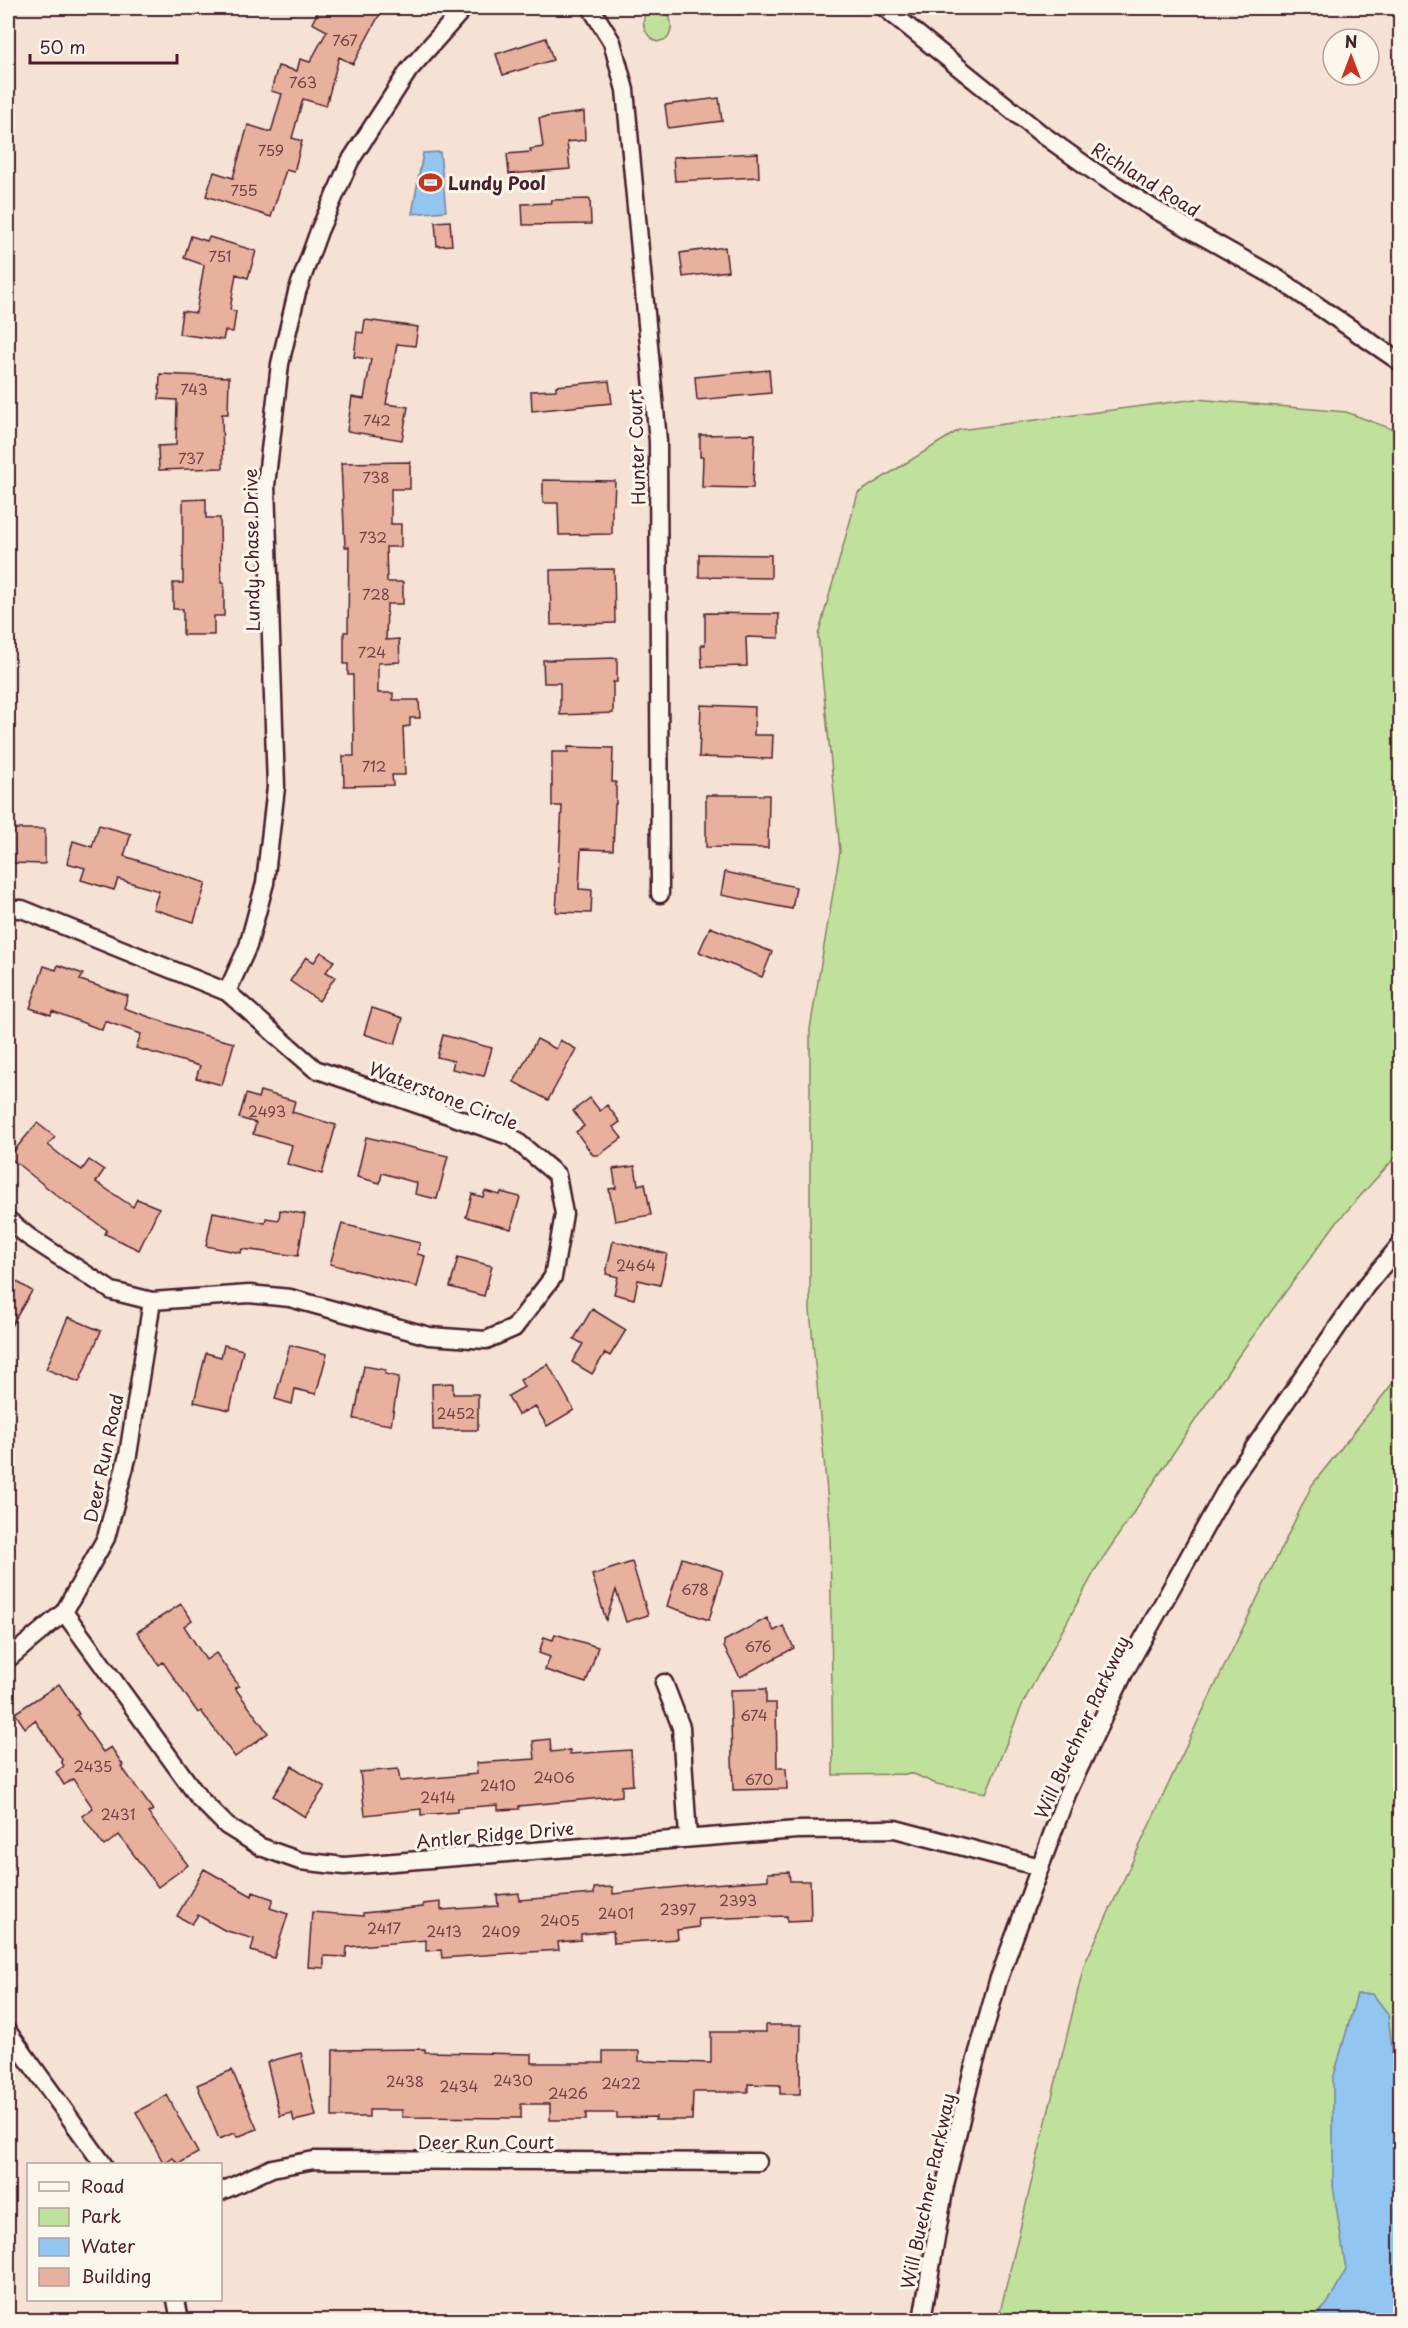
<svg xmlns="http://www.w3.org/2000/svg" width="1408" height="2328" viewBox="0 0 1408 2328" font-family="'Playpen Sans',sans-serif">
<rect width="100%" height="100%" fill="#f5e2d5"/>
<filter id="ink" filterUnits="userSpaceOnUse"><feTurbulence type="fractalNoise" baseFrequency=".0167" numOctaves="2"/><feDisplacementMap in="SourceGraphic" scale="12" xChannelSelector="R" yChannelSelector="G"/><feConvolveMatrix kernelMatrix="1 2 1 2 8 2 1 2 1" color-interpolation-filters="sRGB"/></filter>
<g filter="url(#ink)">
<!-- green -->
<path fill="#c0e19b" stroke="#858063" stroke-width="1.5" d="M648 8 665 9C672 19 674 29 667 39L657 42C643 34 640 22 648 8Z
M1196 399 1346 412 1400 432V1152L1336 1223 1237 1358 1097 1567 1023 1703 986 1793 936 1784 914 1774 833 1775 830 1524 810 1310V1029L840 851 818 635 858 493 959 430Z
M1400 1374V2320H998L1084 1965 1197 1723 1312 1485Z"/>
<!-- water -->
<path fill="#92c5ef" stroke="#7583a1" stroke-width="1.5" d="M440 152 446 211 412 214 423 153Z
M1357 1994H1373L1388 2014 1398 2100 1400 2104V2320H1312L1327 2304 1346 2270 1333 2186V2079Z"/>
<!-- building -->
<path fill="#e8b19e" stroke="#4a1f2b" stroke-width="1.5" d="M320 8H383L353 64 339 57 326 106 303 99 292 138 302 141 294 172 286 170 271 217 206 196 214 172 233 178 248 125 271 132 282 94 271 91 278 66 297 71 300 59 310 62 327 31 312 23Z
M546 38 553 60 503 75 496 54Z
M719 98 722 121 668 128 665 105Z
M584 112 585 140 567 142 570 169 509 174 507 154 531 152 530 149 543 147 539 118Z
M758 153 759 177 675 181 673 157Z
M590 199 591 224 523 225 522 204 552 203 551 200Z
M450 221 452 245 437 246 435 222Z
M191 236 207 241 209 237 256 251 248 278 236 274 230 310 236 311 233 332 225 331 223 340 179 334 182 311 196 313 204 265 184 258Z
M725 247 728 271 683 277 680 253Z
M365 320 418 327 415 346 397 344 386 404 408 407 402 440 347 431 352 397 364 399 371 359 354 357 357 332 363 333Z
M769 370 771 393 697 400 695 377Z
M160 374 229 377 228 414H222L223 468 159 470 158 446 176 445 177 400 159 399Z
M609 381 612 403 532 411 531 391 556 390V386Z
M755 434 753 488 702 487 703 457H700V435Z
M410 462V489H391V524H401V547H386L387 582H403V604H387L386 640 399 639 400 662 378 663V693H393V700H419L420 718H410V726L403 727 405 775H392L393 785 344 786 343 756H354L353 675H348V664H344V632H348L349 547H345L341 463Z
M543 480 615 481 614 504H612V534L559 535 558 503H543Z
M206 499V518H220L221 583H224V616H214V635H183V609H173V583H183V500Z
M699 554 771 555V578L699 577Z
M614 569 615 623 551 625 550 570Z
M705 613 779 614V638L746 637 747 666 702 667 701 645H705Z
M617 658V682H613V713L560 715V683H544L543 660Z
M701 705 755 707 754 735H773L772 759 699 757Z
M568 747 613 748 612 782H616V804H615L613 850 581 849 579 889 592 890 591 913 556 912 562 806H552V752H568Z
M706 795H769L768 848 706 847Z
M99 825 131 834 124 856 206 883 194 922 153 909 159 891 118 879 114 890 81 880 85 868 67 863 73 841 92 847Z
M12 829H45V864L10 863 8 833 12 834Z
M725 872 796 887 792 909 721 895Z
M710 927 772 952 762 977 699 952Z
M321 952 334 961 326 972 335 977 319 1001 290 981 306 957 314 962Z
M58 965 83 974 80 980 128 996 124 1008 192 1032 234 1043 222 1085 196 1078 200 1066 136 1048 141 1034 105 1021 102 1030 52 1011 51 1015 30 1008 44 966 56 970Z
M372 1008 403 1018 395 1044 364 1034Z
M443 1035 492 1048 484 1076 452 1069 454 1061 437 1057Z
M537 1039 556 1049 560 1040 576 1049 548 1100 514 1082Z
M260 1091 295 1101 292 1112 336 1125 322 1174 287 1164 292 1145 253 1134 256 1123 239 1118 246 1094 258 1098Z
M590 1098 600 1111 607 1105 620 1122 613 1127 622 1138 599 1155H593L576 1132 584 1126 573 1111Z
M37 1123 55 1137 48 1145 68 1161 82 1170 89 1160 104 1170 96 1182 133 1207 137 1199 159 1208 139 1250 105 1234 107 1230 60 1198 9 1157Z
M366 1137 448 1156 437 1199 415 1194 417 1183 382 1173 380 1183 357 1177Z
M635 1166 638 1185 645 1183 651 1215 615 1221 609 1189 616 1188 613 1169Z
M485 1191 500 1195 501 1192 520 1197 511 1229 466 1217 472 1194 483 1197Z
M280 1210 305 1214 298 1256 242 1249 241 1253 206 1246 213 1212 265 1223 266 1218 279 1220Z
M342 1224 420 1243 417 1254 425 1256 417 1287 330 1264Z
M613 1241 667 1254 660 1285 638 1280 634 1299 614 1294 618 1277 606 1274Z
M458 1257 492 1266 484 1296 450 1287Z
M8 1276 32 1291 8 1331Z
M592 1309 626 1330 610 1356 605 1353 592 1374 572 1362 583 1344 574 1339Z
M68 1317 101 1331 79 1382 46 1369Z
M224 1345 243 1350 230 1410 194 1402 206 1353 221 1357Z
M290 1345 327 1354 316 1394 295 1389 292 1404 275 1399Z
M548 1364 574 1410 547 1426 535 1406 518 1415 508 1396 524 1387 520 1380Z
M364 1366 386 1370 385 1374 399 1377 391 1425 354 1419Z
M453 1383V1394H478V1430H433L432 1384Z
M682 1558 723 1571 709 1620 667 1606Z
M632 1562 648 1615 626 1622 616 1590 606 1620 592 1575Z
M181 1604 192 1620 184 1626 206 1660 216 1653 239 1686 235 1688 268 1733 235 1757 201 1711 198 1713 163 1662 159 1665 137 1632Z
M767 1618 774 1631 783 1626 794 1648 740 1677 724 1647V1641Z
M555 1634 598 1647 586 1683 545 1670 550 1657 539 1653 544 1637 553 1640Z
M59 1684 79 1714 77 1715 103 1752 111 1747 123 1765 121 1766 153 1810 148 1813 188 1865 158 1887 119 1835 104 1846 82 1816 93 1808 73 1779 64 1785 56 1772 64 1766 61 1761 62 1760 35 1720 25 1728 15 1713Z
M766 1689V1703H776L777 1768H786L787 1789 733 1790 730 1690Z
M550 1739 551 1752 570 1750V1754L631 1750 633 1785 622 1786V1796L519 1806V1809L498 1810V1805L457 1808V1812L421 1815V1809L365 1815 360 1772 398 1769 400 1781 477 1774 476 1763 535 1759 533 1741Z
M292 1766 325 1787 305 1817 273 1796Z
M204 1869 252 1896 253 1892 273 1899 270 1908 288 1914 274 1958 251 1951 254 1939 224 1930 198 1915 192 1924 177 1916Z
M789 1872 790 1881H810L811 1921 787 1922V1916L698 1919 699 1927 677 1930 678 1939 614 1943 613 1931 581 1934V1940L558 1942 559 1950 442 1958 441 1950 426 1951V1940L347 1947 346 1957 324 1956V1968L308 1967 312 1912 363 1916V1913L423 1907V1904L441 1902V1910L498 1906 497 1895 519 1893V1900L594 1894V1888L613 1887V1894L697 1885 768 1880V1873Z
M766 2025H801L800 2094H780V2085L748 2084V2092H693L692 2120H655L656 2117 617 2118V2113H586V2120H550V2104H521V2118L402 2117V2110H369V2117H332L333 2050 425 2049V2052L532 2054V2063H603V2051H639V2061L711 2063V2032H766Z
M301 2053 316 2116 294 2121 292 2113 280 2116 267 2062Z
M232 2070 257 2129 237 2137 235 2133 219 2139 197 2085Z
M167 2095 198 2153 178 2164 173 2158 164 2164 136 2112Z"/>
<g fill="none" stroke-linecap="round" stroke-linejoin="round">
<defs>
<path id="street" d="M591 8 612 42 625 90 658 441 660 894
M885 8 1039 132 1095 172 1154 209 1277 278 1400 362
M8 909H22L227 992 315 1069 512 1137 557 1175 564 1214 553 1277 514 1328 486 1340 429 1336 290 1298 249 1294 152 1301 112 1291 29 1237 8 1220
M227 992 248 946 265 883 276 787 266 485 280 364 297 292 319 231 350 161 409 70 464 8
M64 1612 199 1798 227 1826 261 1847 300 1861 344 1866 797 1830 895 1829 1040 1867
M8 1659 64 1612 106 1538 128 1455 152 1301
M664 1683 681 1727 688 1838
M8 2032 103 2164
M220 2192 272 2168 314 2160 758 2162
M176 2300 180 2320
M922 2320 945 2185 971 2077 998 1981 1067 1794 1124 1673 1231 1481 1366 1286 1400 1245"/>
</defs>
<!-- street casing -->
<use href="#street" stroke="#4a1f2b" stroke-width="21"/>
<!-- street -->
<use href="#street" stroke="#fbf7ec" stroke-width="16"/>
</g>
</g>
<!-- icons -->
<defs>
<symbol id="stadium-bare" viewBox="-9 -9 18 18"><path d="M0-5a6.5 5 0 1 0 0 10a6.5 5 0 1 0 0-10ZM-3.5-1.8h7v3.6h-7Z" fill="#c8321e" stroke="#fbf7ec" stroke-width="2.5" paint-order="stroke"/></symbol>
</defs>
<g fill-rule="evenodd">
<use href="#stadium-bare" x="414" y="166" width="33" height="33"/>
</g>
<g text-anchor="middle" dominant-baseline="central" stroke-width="6" stroke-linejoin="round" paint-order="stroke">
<!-- number labels -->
<g font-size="15" fill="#724448">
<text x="345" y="39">767</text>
<text x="303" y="81">763</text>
<text x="271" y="149">759</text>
<text x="244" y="189">755</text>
<text x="220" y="255">751</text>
<text x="194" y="388">743</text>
<text x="377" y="419">742</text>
<text x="191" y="457">737</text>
<text x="376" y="476">738</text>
<text x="373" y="536">732</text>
<text x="376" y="593">728</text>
<text x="372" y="651">724</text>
<text x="374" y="765">712</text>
<text x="267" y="1110">2493</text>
<text x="636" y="1264">2464</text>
<text x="456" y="1412">2452</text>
<text x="695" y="1588">678</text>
<text x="758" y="1645">676</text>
<text x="754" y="1714">674</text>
<text x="93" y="1765">2435</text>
<text x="554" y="1776">2406</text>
<text x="759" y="1778">670</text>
<text x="498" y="1784">2410</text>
<text x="438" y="1796">2414</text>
<text x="118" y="1813">2431</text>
<text x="738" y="1899">2393</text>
<text x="678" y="1908">2397</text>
<text x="616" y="1912">2401</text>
<text x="560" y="1919">2405</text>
<text x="384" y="1927">2417</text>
<text x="444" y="1930">2413</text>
<text x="501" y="1930">2409</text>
<text x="513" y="2079">2430</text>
<text x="405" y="2080">2438</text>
<text x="621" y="2082">2422</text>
<text x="459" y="2085">2434</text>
<text x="568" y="2092">2426</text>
</g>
<!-- street labels -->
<g font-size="18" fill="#4a1f2b" stroke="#fbf7ec">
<text transform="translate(1146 179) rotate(32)">Richland Road</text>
<text transform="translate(636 447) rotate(-92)">Hunter Court</text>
<text transform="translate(251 550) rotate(-91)">Lundy Chase Drive</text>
<text transform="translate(444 1095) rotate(21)">Waterstone Circle</text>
<text transform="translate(103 1458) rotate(-78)">Deer Run Road</text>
<text transform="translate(1081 1727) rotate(-65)">Will Buechner Parkway</text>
<text transform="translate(495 1834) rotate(-5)">Antler Ridge Drive</text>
<text x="486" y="2141">Deer Run Court</text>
<text transform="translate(927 2191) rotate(-78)">Will Buechner Parkway</text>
</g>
<!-- poi labels -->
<g font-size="18" font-weight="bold" fill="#4a1f2b" stroke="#fbf7ec" text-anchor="start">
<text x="448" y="182">Lundy Pool</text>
</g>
</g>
<!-- margin -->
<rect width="1408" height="2328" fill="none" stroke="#fbf7ec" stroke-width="30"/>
<rect x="15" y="15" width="1378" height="2298" fill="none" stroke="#4a1f2b" stroke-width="2" filter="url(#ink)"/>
<!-- legend -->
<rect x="27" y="2163" width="195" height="138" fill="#fbf7ec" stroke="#b4a19f" stroke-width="1.5"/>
<rect x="39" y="2182" width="30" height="9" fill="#fbf7ec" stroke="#b4a19f" stroke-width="1.5"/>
<text x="81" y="2193" font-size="18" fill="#4a1f2b">Road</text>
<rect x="39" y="2208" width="30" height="18" fill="#c0e19b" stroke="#b4a19f" stroke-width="1.5"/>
<text x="81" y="2223" font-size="18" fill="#4a1f2b">Park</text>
<rect x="39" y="2238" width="30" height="18" fill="#92c5ef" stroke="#b4a19f" stroke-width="1.5"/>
<text x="81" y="2253" font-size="18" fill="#4a1f2b">Water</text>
<rect x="39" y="2268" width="30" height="18" fill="#e8b19e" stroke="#b4a19f" stroke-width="1.5"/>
<text x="81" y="2283" font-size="18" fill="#4a1f2b">Building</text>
<!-- north arrow -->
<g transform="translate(1351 57)"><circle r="28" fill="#fbf7ec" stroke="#b4a19f" stroke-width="1.5"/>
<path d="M0-4.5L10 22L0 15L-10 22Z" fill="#c8321e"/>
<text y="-9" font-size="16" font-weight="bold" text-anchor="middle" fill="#4a1f2b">N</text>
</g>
<!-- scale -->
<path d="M30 54v9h147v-9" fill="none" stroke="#4a1f2b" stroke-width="3"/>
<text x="39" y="54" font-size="18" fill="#4a1f2b" stroke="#fbf7ec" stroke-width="4.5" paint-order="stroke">50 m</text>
</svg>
